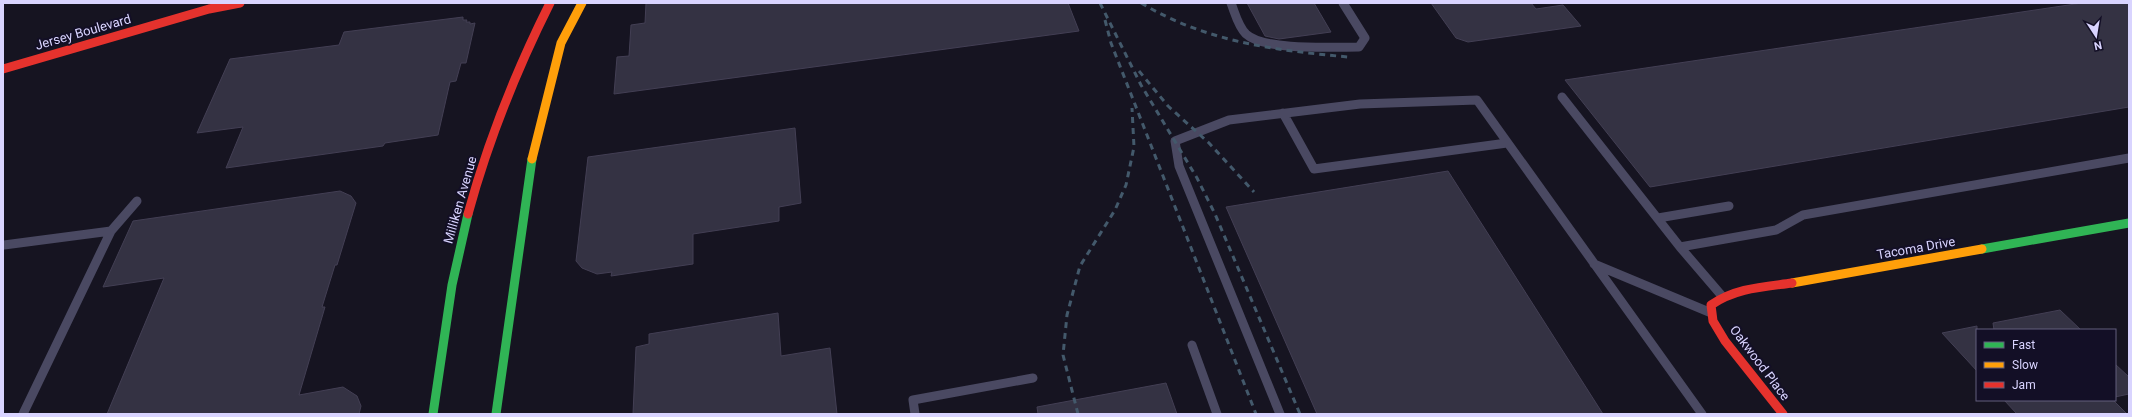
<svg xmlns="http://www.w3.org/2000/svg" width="2132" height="417" viewBox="0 0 2132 417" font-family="Roboto,sans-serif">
<rect width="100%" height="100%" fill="#161421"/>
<!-- building -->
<path fill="#343243" stroke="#433f54" d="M646 3H1068L1079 31 614 94 617 57 629 56 631 25 645 23Z
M1247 3H1314L1331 32 1279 39 1265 36Z
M1431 3H1531L1536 9 1563 5 1581 26 1468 42 1456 38Z
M2082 3H2129V107L1650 187 1565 80Z
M463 17V20H467L466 22H470V24L475 23 466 63H461L456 81 450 82 438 135 385 143 383 146 226 168 243 127 197 133 230 59 339 45 344 32Z
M795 128 801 203 779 207V221L693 234V264L611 276 612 272 597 274 582 268 576 261 588 157Z
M1448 171 1603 414H1317L1226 207Z
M340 191 351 196 356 203 337 265H335L322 307H325L299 395 343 387 357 396 361 406 359 414H107L164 278 103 287 133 221Z
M2060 310 2081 330H1994L1993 323Z
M778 313 781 356 830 348 837 414H633L636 347 649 344V334Z
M1977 326V371L1942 333Z
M2115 364 2129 377V394L2115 397Z
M1166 383 1177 414H1038L1037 407Z
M2004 400H2113L2127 414H2017Z"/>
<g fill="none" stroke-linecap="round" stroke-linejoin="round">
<!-- lane -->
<path stroke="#4a4962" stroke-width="9" d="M1231 3C1235 13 1238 26 1246 34 1264 51 1334 47 1359 47L1365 38 1343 3
M1562 97 1680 247 1776 230 1803 215 2129 158
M1283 113 1314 169 1507 143
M1658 218 1729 206
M4 245 111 231
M1680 247 1722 296
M1594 264 1709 312
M1192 345 1217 414
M23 414 111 231 137 201
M915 414 913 400 1033 378
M1280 414 1179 166 1175 141 1229 120 1360 104 1477 100 1702 414"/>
<!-- fast -->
<path stroke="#30b455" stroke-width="9" d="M1982 249 2129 223
M433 414 452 285 468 214
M496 414 532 159"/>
<!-- slow -->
<path stroke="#ff9f0a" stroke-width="9" d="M532 159 561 43 582 3
M1792 283 1982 249"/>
<!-- jam -->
<path stroke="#e5322d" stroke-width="9" d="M3 69 209 9 240 3
M468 214C488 141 516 71 550 3
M1783 414 1725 341 1713 321 1711 305C1736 288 1763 287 1792 283"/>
<!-- rail -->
<path stroke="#43596b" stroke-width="3" stroke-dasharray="6 5" stroke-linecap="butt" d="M1100 3 1141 85 1197 178 1215 214 1300 414
M1141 3C1207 42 1273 50 1348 57
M1105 20 1111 43 1256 414
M1139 71 1168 106 1209 143 1254 192
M1078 414 1063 355 1067 315 1080 266 1115 210 1126 185 1134 147 1132 108"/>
</g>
<g text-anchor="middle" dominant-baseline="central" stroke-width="4" stroke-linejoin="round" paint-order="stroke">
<!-- street labels -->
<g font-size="13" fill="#d9d4ff" stroke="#130f26">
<text transform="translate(83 32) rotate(-16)">Jersey Boulevard</text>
<text transform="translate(460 200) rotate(-74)">Milliken Avenue</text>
<text transform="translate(1916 248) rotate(-10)">Tacoma Drive</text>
<text transform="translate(1760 363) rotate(53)">Oakwood Place</text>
</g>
</g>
<!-- border -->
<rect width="2132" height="417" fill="none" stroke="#d9d4ff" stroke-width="8"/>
<!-- legend -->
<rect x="1976" y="329" width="140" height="72" fill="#130f26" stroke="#625e7d"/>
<rect x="1984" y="342" width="20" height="6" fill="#30b455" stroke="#625e7d"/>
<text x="2012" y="349" font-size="12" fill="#d9d4ff">Fast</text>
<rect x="1984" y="362" width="20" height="6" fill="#ff9f0a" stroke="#625e7d"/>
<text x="2012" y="369" font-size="12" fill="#d9d4ff">Slow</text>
<rect x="1984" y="382" width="20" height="6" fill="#e5322d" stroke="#625e7d"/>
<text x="2012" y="389" font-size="12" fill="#d9d4ff">Jam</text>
<!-- north arrow -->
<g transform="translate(2096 36) rotate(168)" stroke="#130f26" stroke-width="3" paint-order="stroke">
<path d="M0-3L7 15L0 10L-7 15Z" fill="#d9d4ff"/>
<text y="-6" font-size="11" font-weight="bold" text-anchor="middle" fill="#d9d4ff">N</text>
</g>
</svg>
